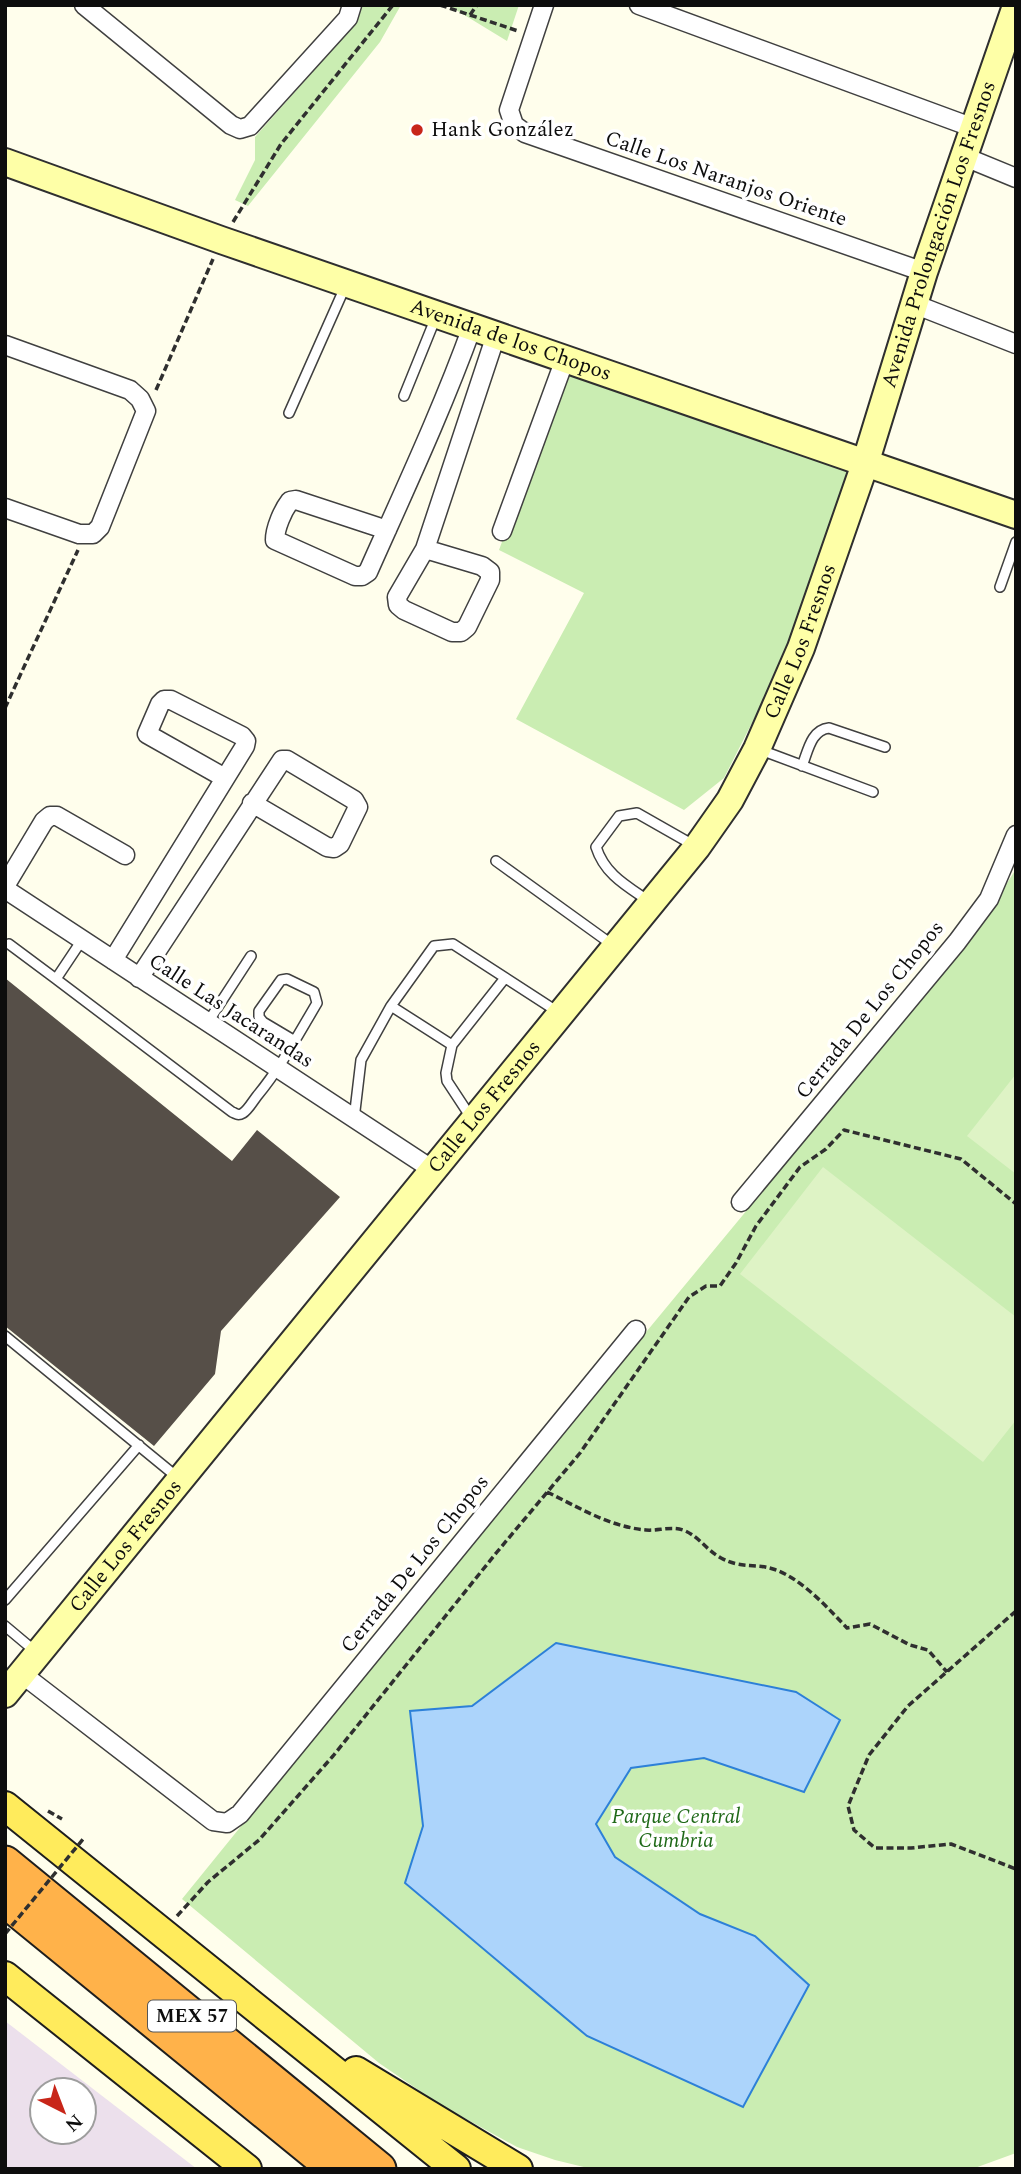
<svg xmlns="http://www.w3.org/2000/svg" width="1021" height="2174" viewBox="0 0 1021 2174" font-family="Spectral,serif">
<rect width="100%" height="100%" fill="#fffeec"/>
<!-- industrial -->
<path fill="#ece0ec" fill-rule="evenodd" d="M5 2021 197 2169H5ZM42 2090H84V2132H42Z"/>
<!-- green -->
<path fill="#caedb2" d="M356 5H401L380 42 248 206 235 200 255 160V137L356 23Z
M448 5H519L507 41Z
M564 373 855 474 792 644 724 778 684 810 516 719 584 593 499 550Z
M1016 869V2153L972 2169H592L555 2160 517 2147 439 2104 379 2063 182 1899 417 1609 972 938Z"/>
<!-- pitch -->
<path fill="#def3c5" d="M1016 1074V1174L967 1136Z
M823 1167 1016 1317V1420L983 1462 740 1274Z"/>
<!-- water -->
<path fill="#acd4fb" stroke="#2d80d8" stroke-width="2" d="M556 1643 796 1692 840 1720 804 1792 704 1758 631 1768 596 1824 615 1857 700 1914 755 1936 809 1985 743 2107 587 2036 405 1883 423 1826 410 1711 472 1706Z"/>
<!-- building -->
<path fill="#564f48" d="M5 978 232 1161 257 1130 340 1197 221 1331 215 1374 154 1446 5 1326Z"/>
<g fill="none" stroke-linecap="round" stroke-linejoin="round">
<defs>
<path id="lane" d="M404 396 436 317
M289 413 345 287
M1000 587 1016 542
M758 749 873 792
M802 766C808 751 811 730 829 728L885 747
M496 861 614 946
M650 902C627 886 605 875 596 847L619 816 637 813 695 846
M82 940 56 979 232 1112C237 1114 238 1116 243 1113 248 1110 253 1101 257 1096 281 1067 298 1035 317 1003L314 992 287 979 281 980 259 1011V1017L263 1022 295 1041
M9 944 56 979
M505 978 452 1045 391 1006 434 946 453 944 558 1012
M208 1022 251 956
M452 1045 446 1073 447 1081 472 1119
M354 1119 361 1060 391 1006
M5 1336 177 1477
M5 1600 139 1445
M5 1626 36 1652"/>
<path id="street" d="M84 5 231 125 240 129 250 126 348 18 352 5
M544 5 509 110 514 125 525 133 924 272
M639 5 974 128
M965 157 1016 178
M914 304 1016 344
M5 345 130 390 140 399 146 411 100 527 93 534H79L5 508
M387 530 296 500 290 501C283 510 275 528 275 540L355 576H362L368 572C404 491 442 410 472 327
M502 531 565 359
M425 549 482 566 490 572V580L467 627 461 632H452L404 610 398 605 397 597 425 549 496 335
M5 886 44 821 50 816H57L125 855
M5 889 433 1170
M113 960 245 746 246 741 242 736 171 700H164L160 704 147 734 225 778
M139 978 282 760H287L354 800 358 807 340 844 334 848 327 847 252 803
M741 1202 957 942 989 899 1016 835
M22 1674 213 1821 227 1823 240 1814 636 1330"/>
<g id="secondary">
<path id="s1" d="M5 162 221 240 1016 515"/>
<path id="s2" d="M5 1694 697 847 730 800 757 749 801 648 865 464 924 272 1016 6"/>
</g>
<path id="primary" d="M5 1806 456 2169
M5 1976 247 2169
M356 2071 518 2169"/>
<path id="highway" d="M5 1863 379 2169
M5 1900 335 2169"/>
</defs>
<!-- lane casing -->
<use href="#lane" stroke="#404040" stroke-width="12"/>
<!-- street casing -->
<use href="#street" stroke="#404040" stroke-width="21"/>
<!-- secondary casing -->
<use href="#secondary" stroke="#2f2f2f" stroke-width="30"/>
<!-- primary casing -->
<use href="#primary" stroke="#1e1e1e" stroke-width="32"/>
<!-- highway casing -->
<use href="#highway" stroke="#1e1e1e" stroke-width="37"/>
<!-- path -->
<path stroke="#2f2f2f" stroke-width="3.5" stroke-dasharray="7 3.5" stroke-linecap="butt" d="M440 5 470 15 477 5
M470 15 518 31
M233 222 281 144 393 5
M156 390 213 259
M5 708 78 550
M547 1492C578 1507 610 1527 646 1530 658 1531 671 1526 683 1530 699 1536 706 1550 721 1558 741 1569 754 1563 773 1569 800 1577 828 1608 847 1628L870 1624 910 1645 928 1650 947 1672
M1016 1611 908 1706 869 1755 848 1806 854 1830 875 1848H911L951 1844 1016 1869
M48 1811 62 1819
M177 1916 208 1882 259 1840 333 1756 497 1552 580 1453 689 1297 706 1286H720L736 1263 756 1226 800 1167 826 1149 844 1130 961 1159 1016 1204"/>
<!-- lane -->
<use href="#lane" stroke="#fff" stroke-width="9"/>
<!-- street -->
<use href="#street" stroke="#fff" stroke-width="18"/>
<!-- secondary -->
<use href="#secondary" stroke="#feffa7" stroke-width="26"/>
<!-- primary -->
<use href="#primary" stroke="#ffeb5c" stroke-width="28"/>
<!-- highway -->
<use href="#highway" stroke="#ffb24a" stroke-width="33"/>
<!-- path-bridge -->
<path stroke="#2f2f2f" stroke-width="3.5" stroke-dasharray="7 3.5" stroke-linecap="butt" d="M5 1934 84 1838"/>
</g>
<!-- markers -->
<circle fill="#c82619" stroke="#fff" stroke-width="2.5" cx="417" cy="130" r="7"/>
<g text-anchor="middle" dominant-baseline="central" stroke-width="7" stroke-linejoin="round" paint-order="stroke">
<!-- shield labels -->
<rect fill="#fff" stroke="#565656" stroke-width="2" x="148" y="2000.5" width="88" height="31" rx="5"/>
<g font-size="19" font-weight="bold" fill="#0d0d0d">
<text x="192" y="2016">MEX 57</text>
</g>
<!-- poi labels -->
<g font-size="21" fill="#0d0d0d" stroke="#fff" text-anchor="start">
<text x="431" y="130">Hank González</text>
</g>
<!-- street labels -->
<g font-size="21" fill="#0d0d0d" stroke="#fff">
<text transform="translate(726 179) rotate(19)">Calle Los Naranjos Oriente</text>
<text stroke="none"><textPath href="#s2" startOffset="1755">Avenida Prolongación Los Fresnos</textPath></text>
<text stroke="none"><textPath href="#s1" startOffset="536">Avenida de los Chopos</textPath></text>
<text stroke="none"><textPath href="#s2" startOffset="1325">Calle Los Fresnos</textPath></text>
<text transform="translate(870 1010) rotate(-51)">Cerrada De Los Chopos</text>
<text transform="translate(231 1011) rotate(33)">Calle Las Jacarandas</text>
<text stroke="none"><textPath href="#s2" startOffset="758">Calle Los Fresnos</textPath></text>
<text stroke="none"><textPath href="#s2" startOffset="191">Calle Los Fresnos</textPath></text>
<text transform="translate(415 1564) rotate(-51)">Cerrada De Los Chopos</text>
</g>
<!-- park labels -->
<g font-size="21" font-style="italic" fill="#1f6918" stroke="#fff">
<text x="676" y="1817">Parque Central<tspan x="676" dy="24">Cumbria</tspan></text>
</g>
</g>
<!-- border -->
<rect width="1021" height="2174" fill="none" stroke="#0d0d0d" stroke-width="14"/>
<!-- north arrow -->
<g transform="translate(63 2111) rotate(138)"><circle r="33" fill="#ffffff" stroke="#9e9e9e" stroke-width="2"/>
<path d="M0-5L12 26L0 18L-12 26Z" fill="#c82619"/>
<text y="-10" font-size="19" font-weight="bold" text-anchor="middle" fill="#0d0d0d">N</text>
</g>
</svg>
